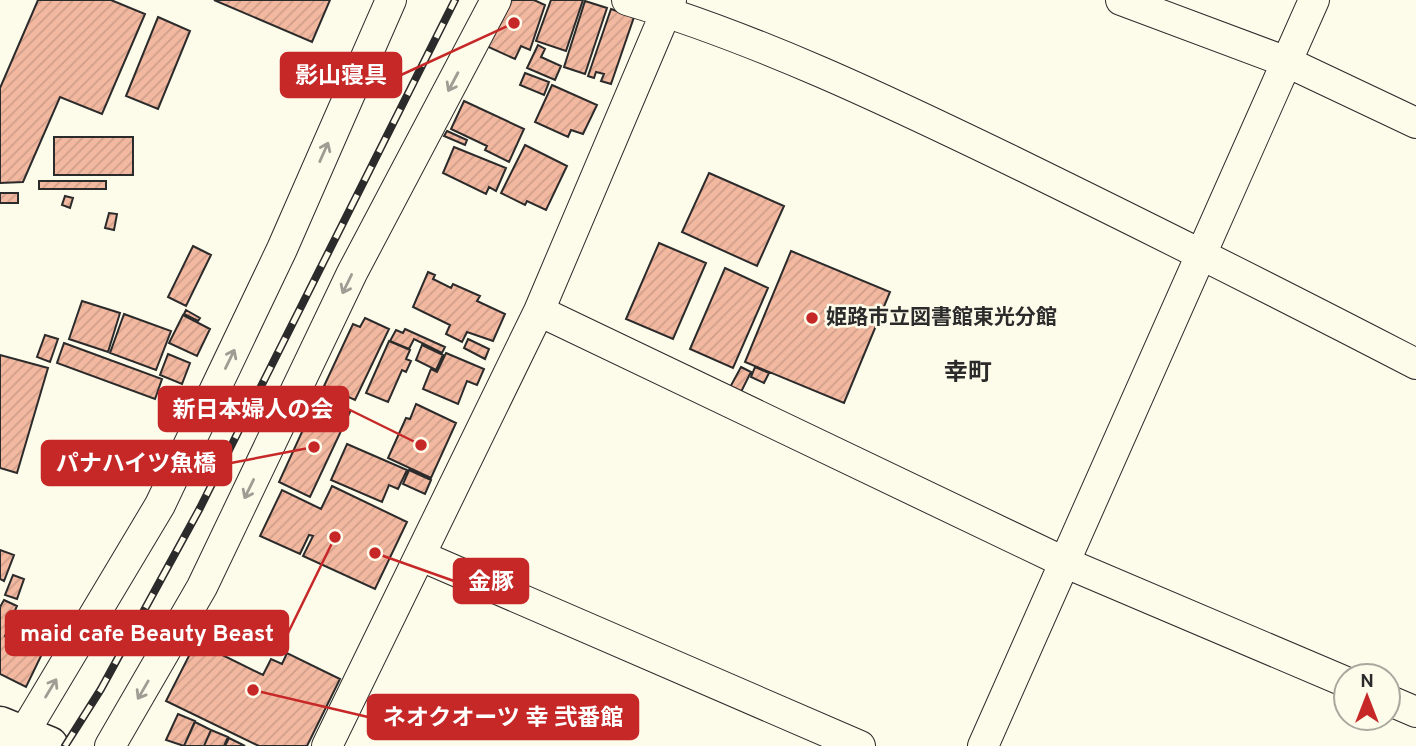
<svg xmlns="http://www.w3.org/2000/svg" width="1416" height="746" viewBox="0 0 1416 746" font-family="Overpass,'Noto Sans JP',sans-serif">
<defs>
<pattern id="building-hatch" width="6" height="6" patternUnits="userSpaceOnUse" patternTransform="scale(1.75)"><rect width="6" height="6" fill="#f2b8a0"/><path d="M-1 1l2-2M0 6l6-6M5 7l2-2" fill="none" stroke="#d09e8a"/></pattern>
</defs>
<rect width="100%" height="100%" fill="#fdfbea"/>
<!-- building -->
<path fill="url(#building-hatch)" stroke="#2b2b2b" stroke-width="2" d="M38 0H111L145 14 102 114 60 97 23 182 0 183V88Z
M214 0H330L312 42Z
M502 0H534L545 5 530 50 521 46 515 59 482 44Z
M551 0H583L566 51 536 41Z
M585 1 607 8 585 74 564 67Z
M611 9 634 17 611 84 601 81 604 74 596 72 594 78 588 76Z
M158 17 190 31 158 109 126 96Z
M538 45 545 49 541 57 561 66 555 80 527 68Z
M525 73 549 82 544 95 520 85Z
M552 85 597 105 583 134 571 130 568 137 535 122Z
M464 101 524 129 509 162 485 150 487 146 451 129Z
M447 131 467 140 465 145 444 136Z
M54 137H133V175H54Z
M525 145 567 166 546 210 527 201 525 205 501 193Z
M454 147 506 168 496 191 489 187 486 194 443 173Z
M709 173 784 206 757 266 682 232Z
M39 181H106V189H39Z
M0 193H18V203H0Z
M65 196 73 198 70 208 62 205Z
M109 213 117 214 114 230 105 228Z
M659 243 706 263 673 339 626 319Z
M193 246 211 255 186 306 168 297Z
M791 251 890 292 844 403 745 362Z
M725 268 768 288 733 368 690 349Z
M428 272 435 275 433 279 451 288 453 284 480 296 477 301 505 314 493 341 467 332 462 342 446 334 450 325 413 307Z
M82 301 120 313 108 352 69 339Z
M186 310 200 318 198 321 184 314Z
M124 314 171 331 156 370 110 353Z
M183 315 210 329 197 356 169 343Z
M365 318 389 329 355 400 324 386 353 324 360 327Z
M405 329 445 347 442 353 414 339 409 349 390 341 396 330 403 333Z
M45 335 58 339 50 362 37 357Z
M468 339 489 349 485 359 464 348Z
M389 341 410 350 406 359 411 361 406 372 402 370 388 402 366 393Z
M64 343 162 379 155 399 57 363Z
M422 345 443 355 436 370 416 360Z
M446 353 484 369 477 385 467 381 458 404 423 389 431 369 437 372Z
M168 354 190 363 182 384 160 375Z
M0 355 48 368 17 473 0 468Z
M741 367 751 372 739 396 728 391Z
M755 367 769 373 764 383 751 377Z
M318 397 350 412 310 497 279 482Z
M416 404 456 423 431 478 388 458 406 418 410 419Z
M347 444 407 470 398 489 389 485 382 502 331 480Z
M409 470 431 480 425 494 403 484Z
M332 486 407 522 375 589 303 556 313 536 309 535 300 554 260 536 282 490 321 509Z
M0 550 14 555 4 581 0 579Z
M13 575 24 579 17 599 5 595Z
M4 600 17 606 12 617 51 636 44 651 7 632 5 636 42 654 26 687 0 674V607Z
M196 642 263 675 271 659 282 664 287 653 340 679 307 746H259L166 701Z
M178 714 195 721 184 746 166 740Z
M195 722 211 730 204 746H184Z
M211 730 228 737 224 746H204Z
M229 738 245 746H225Z"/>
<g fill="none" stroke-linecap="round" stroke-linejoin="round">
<defs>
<path id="street" d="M627 0C758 39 886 100 1008 159 1145 226 1281 294 1416 364
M1121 0 1287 62 1416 123
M539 311 1066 563 1346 682
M421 556 860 746
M1388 700 1416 712
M16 746 160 505 282 249 391 0
M110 746 202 587 352 273 496 0
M327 746 539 311 671 0
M983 746 1314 0"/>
<path id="highway" d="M0 726 49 746"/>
</defs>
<!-- street casing -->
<use href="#street" stroke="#2b2b2b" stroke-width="32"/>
<!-- highway casing -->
<use href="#highway" stroke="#2b2b2b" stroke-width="41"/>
<!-- street -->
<use href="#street" stroke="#fdfbea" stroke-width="30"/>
<!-- highway -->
<use href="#highway" stroke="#fdfbea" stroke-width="38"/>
<defs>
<path id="rail" d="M65 746 101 689 200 508 455 0"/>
</defs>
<!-- rail casing -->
<use href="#rail" stroke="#2b2b2b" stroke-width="8"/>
<!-- rail -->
<use href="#rail" stroke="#fdfbea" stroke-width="5" stroke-dasharray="16" stroke-linecap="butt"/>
</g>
<!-- one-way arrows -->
<defs><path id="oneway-shaft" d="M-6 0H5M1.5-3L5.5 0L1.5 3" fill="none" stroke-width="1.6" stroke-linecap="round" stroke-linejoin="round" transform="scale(1.75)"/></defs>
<g stroke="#9e9d94">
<use href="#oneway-shaft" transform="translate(453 82) rotate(118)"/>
<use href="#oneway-shaft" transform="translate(324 152) rotate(-66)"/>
<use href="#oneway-shaft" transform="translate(347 284) rotate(116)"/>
<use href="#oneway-shaft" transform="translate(230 359) rotate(-64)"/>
<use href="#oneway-shaft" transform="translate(249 489) rotate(116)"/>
<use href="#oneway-shaft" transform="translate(51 688) rotate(-59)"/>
<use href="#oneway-shaft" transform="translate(143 690) rotate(120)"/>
</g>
<!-- markers -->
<circle fill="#c62828" stroke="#fdfbea" stroke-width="2.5" cx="812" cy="318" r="7"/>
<g text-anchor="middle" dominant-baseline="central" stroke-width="5" stroke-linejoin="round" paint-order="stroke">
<!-- poi labels -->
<g font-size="21" font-weight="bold" fill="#2b2b2b" stroke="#fdfbea" text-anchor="start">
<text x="826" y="318">姫路市立図書館東光分館</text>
</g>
<!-- quarter labels -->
<g font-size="24" font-weight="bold" fill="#2b2b2b" stroke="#fdfbea">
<text x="968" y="374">幸町</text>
</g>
</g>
<!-- callouts -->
<path fill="none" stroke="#c62828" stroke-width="2.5" d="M514 23L401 75M421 445L348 409M314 447L231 463M375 553L454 581M335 537L288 633M253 690L368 717"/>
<g fill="#c62828" stroke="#fdfbea" stroke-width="2.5">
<circle cx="514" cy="23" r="7"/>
<circle cx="421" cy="445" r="7"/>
<circle cx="314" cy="447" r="7"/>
<circle cx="375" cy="553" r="7"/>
<circle cx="335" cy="537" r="7"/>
<circle cx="253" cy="690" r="7"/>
</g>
<g fill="#c62828" stroke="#c62828" stroke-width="2.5">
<rect x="281" y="53" width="120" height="44" rx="7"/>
<rect x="159" y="387" width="189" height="44" rx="7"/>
<rect x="42" y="441" width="189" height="44" rx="7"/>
<rect x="454" y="559" width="74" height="44" rx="7"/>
<rect x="6" y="611" width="282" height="44" rx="7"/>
<rect x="368" y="695" width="270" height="44" rx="7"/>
</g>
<g font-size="23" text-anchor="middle" font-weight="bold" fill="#fff">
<text x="341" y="83">影山寝具</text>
<text x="253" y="417">新日本婦人の会</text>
<text x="136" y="471">パナハイツ魚橋</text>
<text x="491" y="589">金豚</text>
<text x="147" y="641">maid cafe Beauty Beast</text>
<text x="503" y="725">ネオクオーツ 幸 弐番館</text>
</g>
<!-- north arrow -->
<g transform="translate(1367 697)"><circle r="33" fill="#fdfbea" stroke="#a9a89e" stroke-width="2"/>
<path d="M0-5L12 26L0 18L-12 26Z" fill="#c62828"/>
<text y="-10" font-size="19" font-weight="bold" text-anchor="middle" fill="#2b2b2b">N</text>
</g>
</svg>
